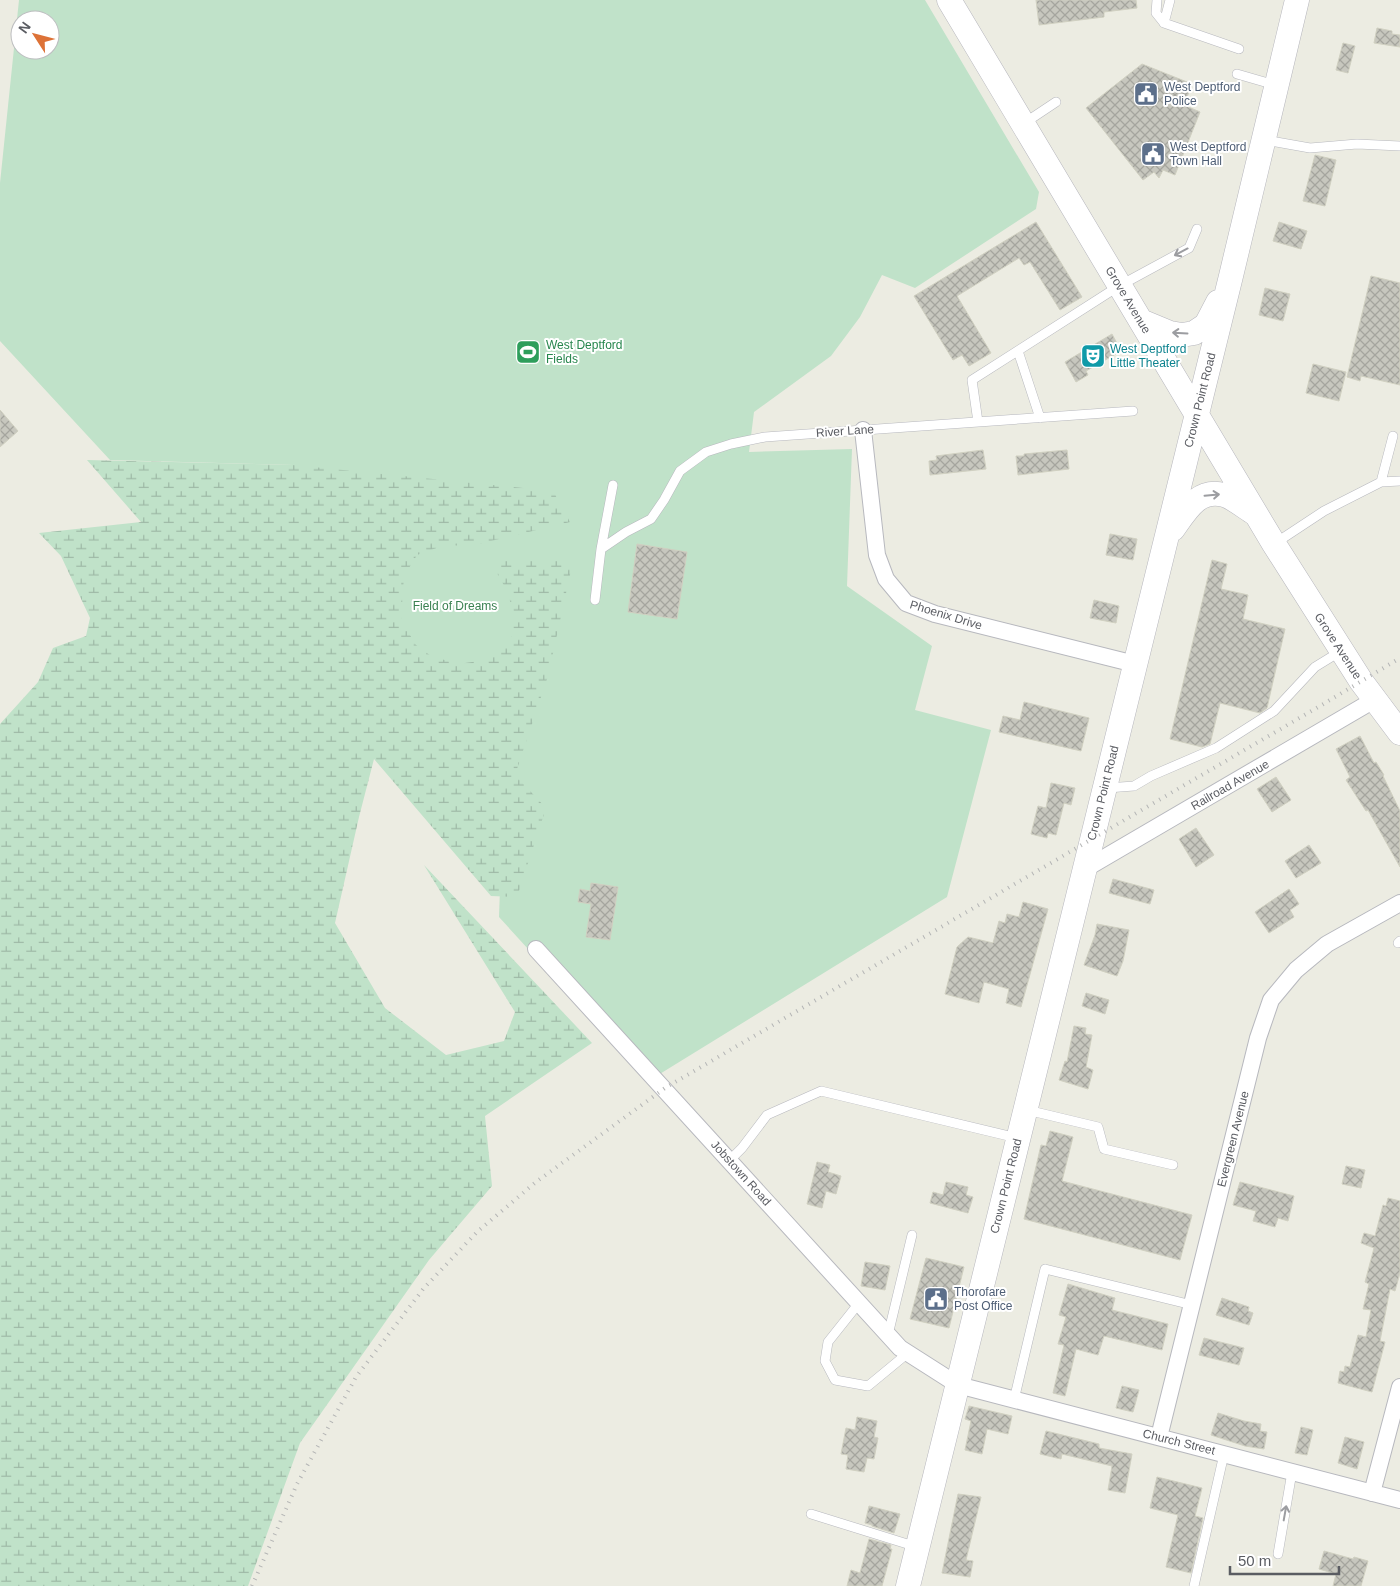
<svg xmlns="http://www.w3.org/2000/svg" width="1400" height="1586" viewBox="0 0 1400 1586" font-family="Helvetica,sans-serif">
<defs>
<pattern id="wetland-marsh" width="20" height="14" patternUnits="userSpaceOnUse" patternTransform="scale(1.25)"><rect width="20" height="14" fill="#c0e2c9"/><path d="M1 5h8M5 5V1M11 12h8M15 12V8" fill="none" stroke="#9fbaa7"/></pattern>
<pattern id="building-cross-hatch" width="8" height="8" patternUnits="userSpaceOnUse" patternTransform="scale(1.25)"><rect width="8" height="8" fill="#c7c7be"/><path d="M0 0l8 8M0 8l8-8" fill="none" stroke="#a5a59e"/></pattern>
</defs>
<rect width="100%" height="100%" fill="#ecece2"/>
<!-- green -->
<path fill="#c0e2c9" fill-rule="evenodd" d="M19 0H925L1039 192 1036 209 915 288 882 275 860 317 831 356 754 412 749 452 852 449 847 586 932 646 915 710 991 730 947 897 650 1080 611 1040 499 917 505 749 357 695 293 465 110 460 0 341V183ZM20 20H50V50H20Z"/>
<!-- wetland -->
<path fill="url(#wetland-marsh)" d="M87 460 293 465 553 491 570 522 470 546 445 545 417 555 404 576 401 620 416 645 431 656 458 664 479 661 500 649 512 636 514 613 506 589 489 559 573 561 548 676 515 775 546 808 517 897 491 896 374 759 359 817 335 923 385 1008 446 1055 504 1041 515 1012 424 865 592 1043 485 1116 492 1186 429 1260 300 1443 248 1586H0V724L38 682 53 648 86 636 90 618 61 556 39 533 141 522Z"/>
<!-- building -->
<path fill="url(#building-cross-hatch)" stroke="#d0d0c1" d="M1036 0H1136L1137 8 1104 12V17L1039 25Z
M1377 28 1392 31V34L1400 35V47L1374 43Z
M1343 43 1355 46 1348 73 1336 70Z
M1142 64 1192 84 1184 105 1200 112 1175 175 1163 170 1159 178 1154 172 1143 180 1086 108Z
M1315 155 1336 160 1325 206 1303 201Z
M1036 222 1082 297 1060 310 1030 262 1024 265 1019 258 957 296 991 353 969 366 962 355 953 360 914 296Z
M1279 222 1307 231 1301 249 1273 241Z
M1371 276 1400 283V385L1361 376 1360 381 1347 377Z
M1265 288 1290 294 1283 321 1259 315Z
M1112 334 1121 351 1086 371 1088 375 1076 382 1065 362Z
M1313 364 1346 372 1339 401 1306 393Z
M0 410 18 431 0 447Z
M983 450 986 469 930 475 929 461 937 460 936 456Z
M1067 450 1069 469 1018 475 1016 456H1024V454Z
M1110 534 1137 539 1133 560 1106 555Z
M637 544 687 552 677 619 628 612Z
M1212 560 1227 564 1221 589 1248 595 1243 619 1285 629 1267 708 1260 713 1220 703 1210 744 1202 747 1170 739Z
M1094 600 1119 606 1116 623 1090 618Z
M1024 702 1089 718 1081 751 999 732 1003 716 1020 720Z
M1360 736 1374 763 1376 762 1384 775 1383 776 1400 811V867L1368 810 1366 811 1346 780 1350 777 1336 749Z
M1276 777 1291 800 1272 812 1257 789Z
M1051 783 1075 788 1071 805 1064 803 1056 835 1048 833 1047 838 1031 834 1038 806 1046 808Z
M1196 828 1214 855 1196 867 1179 839Z
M1309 845 1321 863 1296 878 1285 861Z
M1113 879 1154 890 1150 904 1109 893Z
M591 883 618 887 610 940 586 937 591 904 578 902 580 889 590 891Z
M1289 889 1299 904 1290 910 1294 917 1269 933 1255 912Z
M1023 902 1048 909 1021 1007 1006 1003 1009 989 984 982 979 1003 945 994 957 947 968 937 993 943 999 921 1005 923 1007 914 1019 917Z
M1097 924 1129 930 1123 961 1117 976 1084 965 1095 935Z
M1086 993 1109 1000 1105 1014 1082 1006Z
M1074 1026 1086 1028 1085 1034 1092 1035 1086 1067 1093 1070 1088 1089 1059 1080 1065 1061 1067 1062Z
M1050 1131 1073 1137 1062 1181 1192 1215 1180 1260 1024 1219 1041 1145 1046 1146Z
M817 1162 830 1165 828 1172 841 1176 836 1194 826 1191 822 1208 807 1204Z
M1346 1166 1365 1170 1361 1188 1342 1184Z
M946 1182 968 1187 966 1195 973 1197 968 1213 930 1203 933 1192 943 1195Z
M1240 1182 1294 1196 1288 1221 1278 1218 1275 1227 1253 1221 1256 1211 1233 1205Z
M1388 1198 1400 1201V1273L1395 1291 1390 1289 1380 1341 1385 1342 1372 1392 1338 1383 1340 1371 1344 1372 1345 1366 1350 1367 1358 1335 1366 1337 1371 1310 1363 1309 1369 1284 1365 1282 1374 1248 1361 1243 1364 1233 1375 1236 1383 1205 1386 1206Z
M926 1258 964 1267 949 1328 910 1319Z
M865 1262 890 1266 885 1290 861 1286Z
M1068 1284 1115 1298 1112 1310 1168 1324 1162 1350 1104 1336 1098 1355 1076 1349 1065 1396 1053 1393 1064 1345 1058 1344 1066 1317 1059 1315Z
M1222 1298 1249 1307 1248 1311 1253 1313 1249 1325 1216 1315Z
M1204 1338 1244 1348 1239 1365 1199 1355Z
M1122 1386 1139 1390 1133 1412 1116 1408Z
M969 1406 1012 1416 1008 1434 987 1429 982 1454 965 1450 971 1421 965 1419Z
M1218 1413 1244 1421 1261 1424 1260 1431 1267 1432 1264 1449 1245 1446 1211 1435Z
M857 1417 877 1421 874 1437 878 1438 874 1459 867 1458 864 1472 846 1469 848 1455 841 1454 846 1428 855 1430Z
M1301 1427 1313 1430 1307 1455 1295 1453Z
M1046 1431 1099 1444V1448L1132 1454 1125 1493 1108 1490 1112 1466 1062 1454 1061 1459 1040 1454Z
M1345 1437 1364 1442 1357 1469 1338 1463Z
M1157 1477 1202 1488 1195 1516 1203 1518 1191 1573 1166 1567 1178 1515 1150 1508Z
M958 1494 981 1497 966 1560 973 1561 970 1577 942 1573Z
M869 1506 900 1514 894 1533 872 1526V1525L865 1523Z
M869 1539 891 1545 890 1549H892L882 1586H847L851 1570 860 1573Z
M1324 1551 1353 1559 1354 1557 1368 1561 1361 1586H1333L1336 1574 1319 1569Z"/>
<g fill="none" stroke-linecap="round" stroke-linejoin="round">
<defs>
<path id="service" d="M1157 0 1156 13 1164 23
M1170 0 1164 23 1239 49
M1237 74 1275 85
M1023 124 1056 102
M1265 140 1310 148 1357 144 1400 146
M1018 351 1040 418
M978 422 972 380 1119 286 1189 248 1197 229
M1381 482 1393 436
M1274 544 1324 511 1381 482 1400 481
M601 549 613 485
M595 600 601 549 626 532 651 519 664 500 680 471 706 452 731 444 765 437 1133 411
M1107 788 1134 786 1151 776 1216 748 1274 711 1315 667 1341 651
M1398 943 1400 941
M1027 1110 1098 1127 1104 1149 1173 1165
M730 1160 742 1148 767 1115 821 1091 1017 1138
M859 1303 828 1342 825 1361 835 1380 868 1386 908 1353
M888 1335 912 1235
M1014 1400 1045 1269 1192 1305
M811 1514 917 1547
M1278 1554 1292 1472
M1194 1586 1224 1454"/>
<path id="minor" d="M863 430 877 555 886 579 906 603 935 614 1135 664
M1085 869 1374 700
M536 949 900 1348 958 1385 1400 1500
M1159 1437 1258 1038 1271 1000 1296 970 1327 944 1400 903
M1372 1493 1400 1387"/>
<path id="secondary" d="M949 0 1274 544 1361 681 1400 733
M1141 321 1170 333 1182 335 1194 333 1206 325 1218 302
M1173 529C1186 511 1198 488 1224 495 1232 497 1246 508 1254 513
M908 1586 1231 276 1297 0"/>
</defs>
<!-- service casing -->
<use href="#service" stroke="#b7b8be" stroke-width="10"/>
<!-- minor casing -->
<use href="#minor" stroke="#b7b8be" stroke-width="18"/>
<!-- secondary casing -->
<use href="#secondary" stroke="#b6b6bd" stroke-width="25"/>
<!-- service -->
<use href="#service" stroke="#fff" stroke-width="9"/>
<!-- minor -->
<use href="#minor" stroke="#fff" stroke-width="16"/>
<!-- secondary -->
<use href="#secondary" stroke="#fff" stroke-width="24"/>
<!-- rail -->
<path stroke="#b4b5b5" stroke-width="4" stroke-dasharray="1 6" stroke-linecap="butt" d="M252 1586 297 1484 356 1377 424 1288 477 1232 536 1182 665 1088 1320 706 1400 658"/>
</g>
<!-- one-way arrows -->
<defs><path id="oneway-shaft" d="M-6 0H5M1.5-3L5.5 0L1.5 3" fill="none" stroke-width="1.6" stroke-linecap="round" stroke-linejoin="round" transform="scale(1.25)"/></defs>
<g stroke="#9c9da1">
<use href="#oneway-shaft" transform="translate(1181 252) rotate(152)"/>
<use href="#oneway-shaft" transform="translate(1180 333) rotate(-177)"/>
<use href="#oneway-shaft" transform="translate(1212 495) rotate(-5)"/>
<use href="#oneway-shaft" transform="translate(1285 1513) rotate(-80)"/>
</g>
<!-- icons -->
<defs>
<symbol id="civic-square" viewBox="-11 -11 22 22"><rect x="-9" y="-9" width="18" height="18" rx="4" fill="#5c6f8a" stroke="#fff"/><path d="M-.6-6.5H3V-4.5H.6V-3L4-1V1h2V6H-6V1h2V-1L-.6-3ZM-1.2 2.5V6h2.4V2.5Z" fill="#fff"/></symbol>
<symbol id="stadium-square" viewBox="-11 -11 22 22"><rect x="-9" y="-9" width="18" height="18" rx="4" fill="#2e9e5b" stroke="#fff"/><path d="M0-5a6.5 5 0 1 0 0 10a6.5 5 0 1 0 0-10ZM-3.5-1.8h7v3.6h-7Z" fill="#fff"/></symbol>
<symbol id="theatre-square" viewBox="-11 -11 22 22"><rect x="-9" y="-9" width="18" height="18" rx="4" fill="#0f9aa8" stroke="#fff"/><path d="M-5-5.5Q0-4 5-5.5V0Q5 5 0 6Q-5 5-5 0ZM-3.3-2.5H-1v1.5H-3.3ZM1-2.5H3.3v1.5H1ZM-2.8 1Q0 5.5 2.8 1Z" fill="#fff"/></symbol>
</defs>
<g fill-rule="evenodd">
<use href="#civic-square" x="1132" y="80" width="28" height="28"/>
<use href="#civic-square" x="1139" y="140" width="28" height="28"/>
<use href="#stadium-square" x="514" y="338" width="28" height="28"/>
<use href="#theatre-square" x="1079" y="342" width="28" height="28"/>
<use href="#civic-square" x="922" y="1285" width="28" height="28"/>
</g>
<g text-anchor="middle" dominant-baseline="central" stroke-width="4" stroke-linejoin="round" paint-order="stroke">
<!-- service labels -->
<g font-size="12" fill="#4e5e75" stroke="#fff" text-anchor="start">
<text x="1164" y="87">West Deptford<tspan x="1164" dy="14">Police</tspan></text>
<text x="1170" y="147">West Deptford<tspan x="1170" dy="14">Town Hall</tspan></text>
<text x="954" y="1292">Thorofare<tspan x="954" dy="14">Post Office</tspan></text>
</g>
<!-- street labels -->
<g font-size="12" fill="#5a5c62" stroke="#fff">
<text transform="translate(1128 300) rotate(59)">Grove Avenue</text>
<text transform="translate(1200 400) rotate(-76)">Crown Point Road</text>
<text transform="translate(845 431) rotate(-4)">River Lane</text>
<text transform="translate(946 615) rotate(17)">Phoenix Drive</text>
<text transform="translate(1338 646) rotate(57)">Grove Avenue</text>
<text transform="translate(1230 785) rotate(-30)">Railroad Avenue</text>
<text transform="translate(1103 793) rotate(-76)">Crown Point Road</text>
<text transform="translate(1233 1139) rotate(-76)">Evergreen Avenue</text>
<text transform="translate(741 1173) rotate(48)">Jobstown Road</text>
<text transform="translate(1006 1186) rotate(-76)">Crown Point Road</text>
<text transform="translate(1179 1442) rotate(14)">Church Street</text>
</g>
<!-- leisure labels -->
<g font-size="12" fill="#27864d" stroke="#fff" text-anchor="start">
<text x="546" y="345">West Deptford<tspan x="546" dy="14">Fields</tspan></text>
</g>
<!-- culture labels -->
<g font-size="12" fill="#0d838f" stroke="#fff" text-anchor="start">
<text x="1110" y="349">West Deptford<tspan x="1110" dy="14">Little Theater</tspan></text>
</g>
<!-- park labels -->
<g font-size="12" fill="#3a8151" stroke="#fff">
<text x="455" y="606">Field of Dreams</text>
</g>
</g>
<!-- north arrow -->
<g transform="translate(35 35) rotate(306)"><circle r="24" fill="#ffffff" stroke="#bdbec0"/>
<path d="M0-4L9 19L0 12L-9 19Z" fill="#dd7237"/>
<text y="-8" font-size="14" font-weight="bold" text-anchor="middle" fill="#5a5c62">N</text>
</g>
<!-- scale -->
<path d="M1230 1566v8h109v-8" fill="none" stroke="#5a5c62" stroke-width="2.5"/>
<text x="1238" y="1566" font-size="15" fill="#5a5c62" stroke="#ffffff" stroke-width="4" paint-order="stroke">50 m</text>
</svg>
